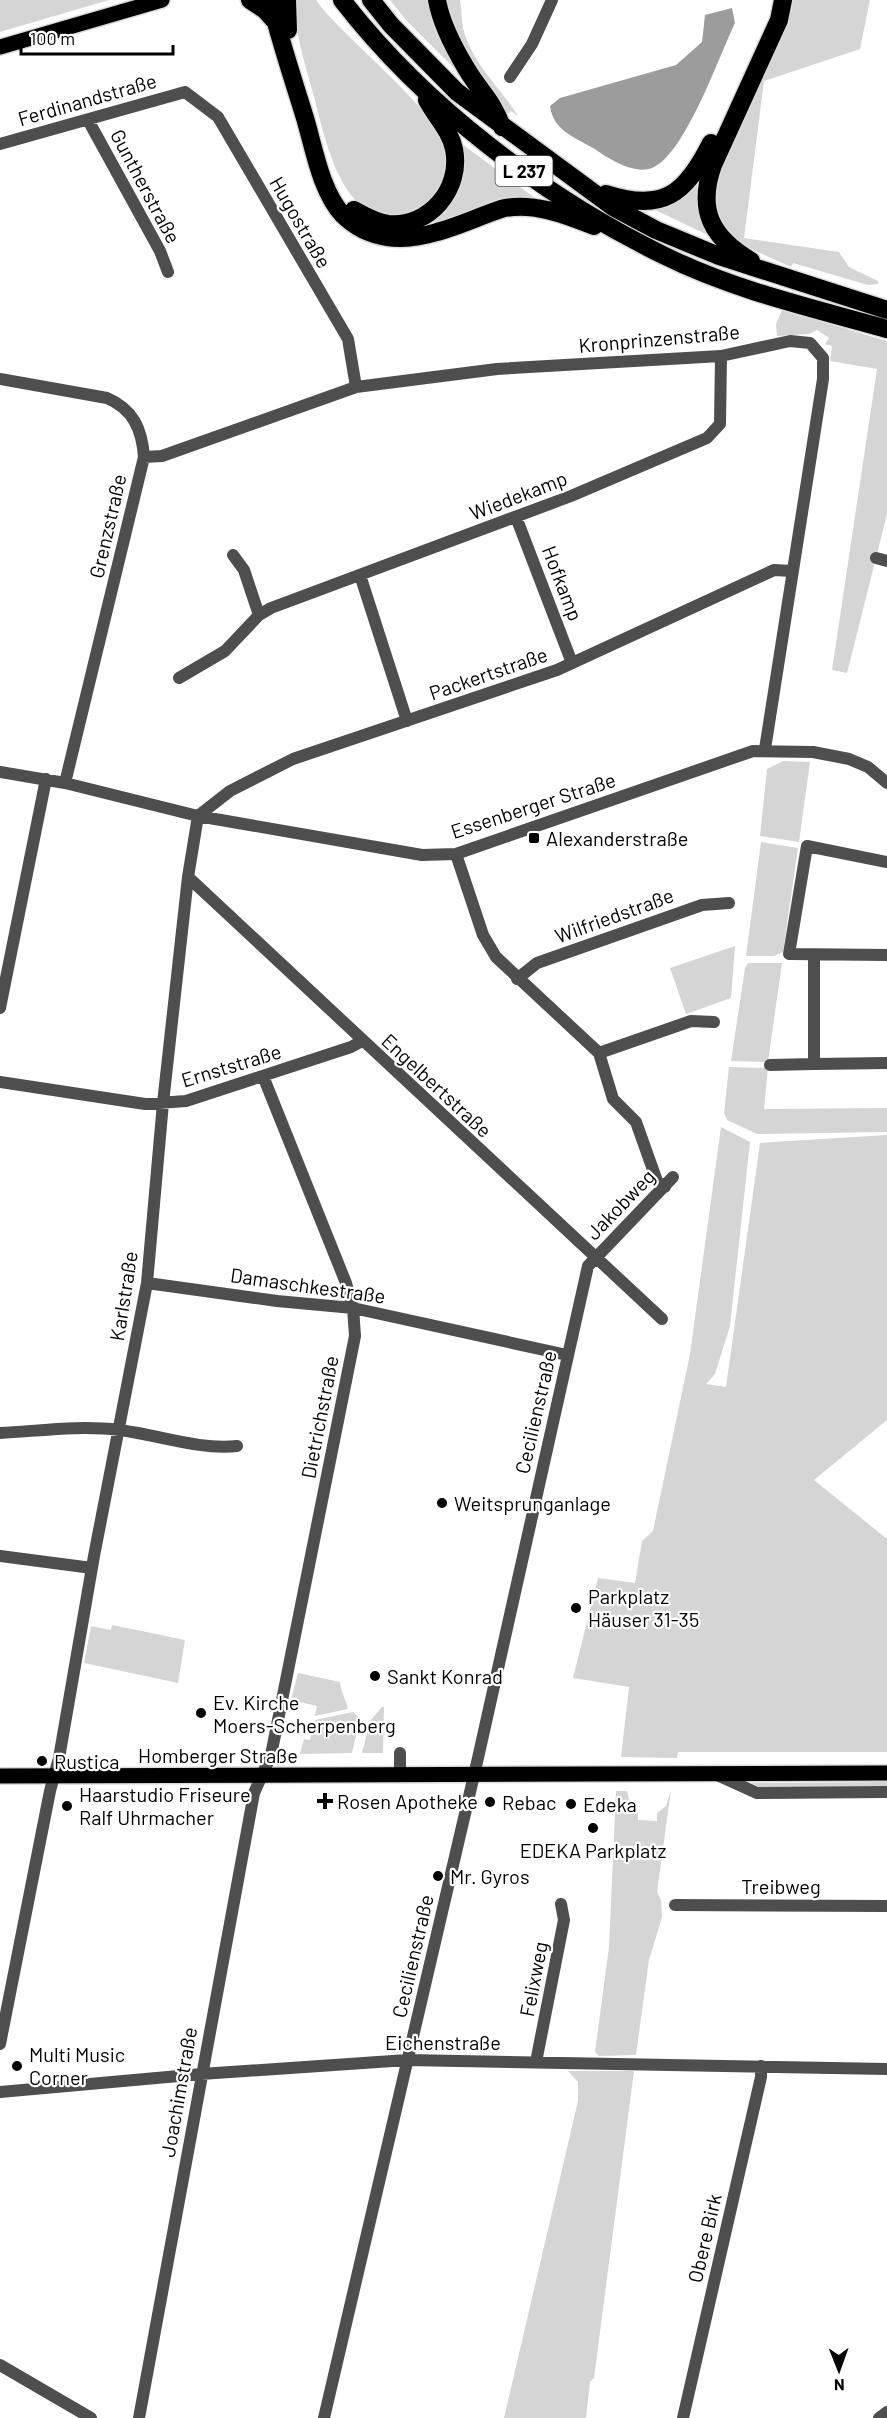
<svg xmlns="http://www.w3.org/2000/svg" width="887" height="2418" viewBox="0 0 887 2418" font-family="Barlow,sans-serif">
<rect width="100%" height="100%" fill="#fff"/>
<!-- green -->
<path fill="#d5d5d5" d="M0 0H109L0 32Z
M294 0H316C340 36 451 120 449 159 448 166 445 175 443 181 437 201 418 212 399 215 340 226 324 133 313 93 304 61 295 33 294 0Z
M390 0H432L466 80 406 20Z
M446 0H460C462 10 461 19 463 28 472 64 501 88 518 116L511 111 508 114C481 81 457 42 446 0Z
M789 0H870L860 49 764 81 744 238 839 252 849 267 878 281V284L868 285 793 263 791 267 736 242 724 229 714 198 719 168Z
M458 141 543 204 436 229 356 217 428 220Z
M700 181 712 237 651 208Z
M782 310 887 341V514L847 673 832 670 877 369 830 361 832 346 825 344 829 338 817 330 809 334 777 336 776 324Z
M783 761 810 762 799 842 760 836 767 769Z
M761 842 798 848 783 952 774 956H746Z
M735 946 731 998 686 1014 670 968Z
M748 963H782L768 1062 731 1061 745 968Z
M729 1067 768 1068 764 1109 887 1108V1132L757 1134 727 1120 724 1113Z
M721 1127 750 1142 730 1326 715 1374 706 1384 726 1387 760 1143 887 1135V1420L814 1480 887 1539V1752H678L677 1758 621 1757 629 1687 573 1678 598 1578 635 1583 642 1541 653 1531 690 1354Z
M112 1625 185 1640 178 1683 84 1663 91 1626 111 1630Z
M298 1673 340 1682C341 1693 346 1699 348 1709L315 1716 317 1706 291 1700Z
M382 1707H384L383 1753H362L370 1721Z
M353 1712 360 1718 352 1753 300 1754 304 1739 310 1740 315 1720Z
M887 1782V1788H762L751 1783Z
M671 1790 657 1892 661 1900 662 1917 649 1960 636 2055 599 2056 595 2052 609 1947 616 1791H627L631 1807 638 1812V1820L657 1821V1813L666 1806Z
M568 2071H634L594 2378 590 2382 586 2418H504L578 2101V2082Z"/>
<!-- water -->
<path fill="#9c9c9c" d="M732 8 735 23C719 56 685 155 652 168 633 175 608 158 593 148 574 137 553 130 550 106L560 98 676 65 702 42 705 15Z"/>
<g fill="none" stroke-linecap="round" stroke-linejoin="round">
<defs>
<path id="major" d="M0 47 162 0
M0 1776 887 1773"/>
<path id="highway" d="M250 0 265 10 274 20
M270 0C280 40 293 79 305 118 314 148 321 192 343 215 369 241 404 242 437 232 459 226 480 216 501 209 531 201 567 215 594 226
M287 0 288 30
M342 0C424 106 543 196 663 255 733 290 812 308 887 329
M371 0 391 25 457 92 613 207 656 230 719 256 887 310
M437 0C441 23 454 48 466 68 480 92 492 99 502 127
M606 194C663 212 685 195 711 143
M354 210C365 216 375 222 388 224 429 228 462 189 454 149 450 130 436 117 427 100
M751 261C711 237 697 210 713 165L779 20 783 0"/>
</defs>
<!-- major casing -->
<use href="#major" stroke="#dbdbdb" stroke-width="18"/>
<!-- highway casing -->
<use href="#highway" stroke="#dbdbdb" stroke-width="21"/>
<!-- minor -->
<path stroke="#4e4e4e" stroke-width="12" d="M510 77 532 44 552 0
M88 120 160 251 168 272
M0 144 185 92 218 117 348 339 356 387
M0 379 107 398C133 409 142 429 144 457L65 783
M144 457 162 456 356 387 497 369 721 356 790 341 810 343 823 358V379L765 749
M516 517 572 663
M233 555 244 570 259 615
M876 558 887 561
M360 575 407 721
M179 678 225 651 259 615 271 608 571 496 707 438 720 424 721 356
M0 772 65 783 198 816 422 855 456 854 753 751 813 752 849 759 868 767 887 783
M456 854 483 935 496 957 599 1053 691 1021 714 1022
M887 862 807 846 789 954 887 955
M188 877 662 1319
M814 956V1064L887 1063
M517 979 537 963 631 930 702 905 729 903
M0 1008 46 779
M599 1053 613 1099 636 1122 657 1181 665 1187
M770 1065 814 1064
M0 1082 145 1104 186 1101 351 1047 362 1041
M147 1283 277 1301 353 1308 567 1355
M0 1433C39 1431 80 1425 119 1430 159 1435 198 1450 237 1446
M0 1556 92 1568
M400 1753V1775
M715 1774 757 1793 887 1792
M675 1905 887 1906
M0 2044 50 1791 59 1758 94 1556 147 1283 163 1103 188 877 198 816 230 791 293 759 557 670 774 570 792 571
M536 2062 564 1920 561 1904
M0 2092 201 2074 407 2060 887 2069
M0 2365 91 2418
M139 2418 254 1793 271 1755 355 1336 353 1308 346 1283 263 1076
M324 2418 478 1758 588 1266 673 1177
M683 2418 761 2077V2066
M879 2418 887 2412"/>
<!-- major -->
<use href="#major" stroke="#000" stroke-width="15"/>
<!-- highway -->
<use href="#highway" stroke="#000" stroke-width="18"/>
</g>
<!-- markers -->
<g fill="#000" stroke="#fff" stroke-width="2">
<rect x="528" y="832" width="12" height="12" rx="3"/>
<circle cx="442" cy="1503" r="6"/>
<circle cx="576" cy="1608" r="6"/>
<circle cx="375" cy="1676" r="6"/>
<circle cx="201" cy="1713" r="6"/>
<circle cx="42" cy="1761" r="6"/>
<path d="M322 1792h6v6h6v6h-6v6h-6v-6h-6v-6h6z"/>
<circle cx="490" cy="1802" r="6"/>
<circle cx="571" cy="1804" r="6"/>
<circle cx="67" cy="1806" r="6"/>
<circle cx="593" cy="1828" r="6"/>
<circle cx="438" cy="1876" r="6"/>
<circle cx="17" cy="2066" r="6"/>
</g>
<g text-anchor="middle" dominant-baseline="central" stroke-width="4.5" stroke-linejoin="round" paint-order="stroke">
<!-- shield labels -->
<rect fill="#fff" stroke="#4c4c4c" stroke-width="1.5" x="495.5" y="156" width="57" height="30" rx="4.5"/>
<g font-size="18" font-weight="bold" fill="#000">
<text x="524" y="171">L 237</text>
</g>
<!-- street labels -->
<g font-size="20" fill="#000" stroke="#fff">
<text transform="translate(87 99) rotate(-16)">Ferdinandstraße</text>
<text transform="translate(146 186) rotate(62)">Guntherstraße</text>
<text transform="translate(301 222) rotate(60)">Hugostraße</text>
<text transform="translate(659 338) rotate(-5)">Kronprinzenstraße</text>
<text transform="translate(518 495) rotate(-21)">Wiedekamp</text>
<text transform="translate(107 526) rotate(-77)">Grenzstraße</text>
<text transform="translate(563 583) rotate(69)">Hofkamp</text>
<text transform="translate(488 673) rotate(-19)">Packertstraße</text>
<text transform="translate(533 805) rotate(-18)">Essenberger Straße</text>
<text transform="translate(614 915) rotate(-20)">Wilfriedstraße</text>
<text transform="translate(231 1065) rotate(-17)">Ernststraße</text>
<text transform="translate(437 1085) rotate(43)">Engelbertstraße</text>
<text transform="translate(620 1204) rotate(-46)">Jakobweg</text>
<text transform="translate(308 1285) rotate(8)">Damaschkestraße</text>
<text transform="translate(123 1296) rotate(-81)">Karlstraße</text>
<text transform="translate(535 1412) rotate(-77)">Cecilienstraße</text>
<text transform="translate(319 1417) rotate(-79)">Dietrichstraße</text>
<text x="218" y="1755">Homberger Straße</text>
<text x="781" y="1886">Treibweg</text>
<text transform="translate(412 1956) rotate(-77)">Cecilienstraße</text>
<text transform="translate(533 1979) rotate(-79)">Felixweg</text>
<text x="443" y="2042">Eichenstraße</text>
<text transform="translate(178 2092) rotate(-80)">Joachimstraße</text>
<text transform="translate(704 2238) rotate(-77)">Obere Birk</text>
</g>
<!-- poi labels -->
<g font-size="20" fill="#000" stroke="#fff" text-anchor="start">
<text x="546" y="838">Alexanderstraße</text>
<text x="454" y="1503">Weitsprunganlage</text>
<text x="588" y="1596">Parkplatz<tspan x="588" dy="23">Häuser 31-35</tspan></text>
<text x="387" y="1676">Sankt Konrad</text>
<text x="213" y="1702">Ev. Kirche<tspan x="213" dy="23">Moers-Scherpenberg</tspan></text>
<text x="54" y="1761">Rustica</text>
<text x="79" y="1794">Haarstudio Friseure<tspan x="79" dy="23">Ralf Uhrmacher</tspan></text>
<text x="337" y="1801">Rosen Apotheke</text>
<text x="502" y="1802">Rebac</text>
<text x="583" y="1804">Edeka</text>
<text x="593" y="1850" text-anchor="middle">EDEKA Parkplatz</text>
<text x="450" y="1876">Mr. Gyros</text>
<text x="29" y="2054">Multi Music<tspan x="29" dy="23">Corner</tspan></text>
</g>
</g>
<!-- north arrow -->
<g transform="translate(839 2370) rotate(179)" stroke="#ffffff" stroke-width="4.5" paint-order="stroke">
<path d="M0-4.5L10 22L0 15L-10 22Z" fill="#000000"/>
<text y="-9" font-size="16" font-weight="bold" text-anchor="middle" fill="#000000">N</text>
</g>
<!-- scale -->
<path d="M21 45v9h152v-9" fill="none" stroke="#000000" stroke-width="3"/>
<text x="30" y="45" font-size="18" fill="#000000" stroke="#ffffff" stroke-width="4.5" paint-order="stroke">100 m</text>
</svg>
